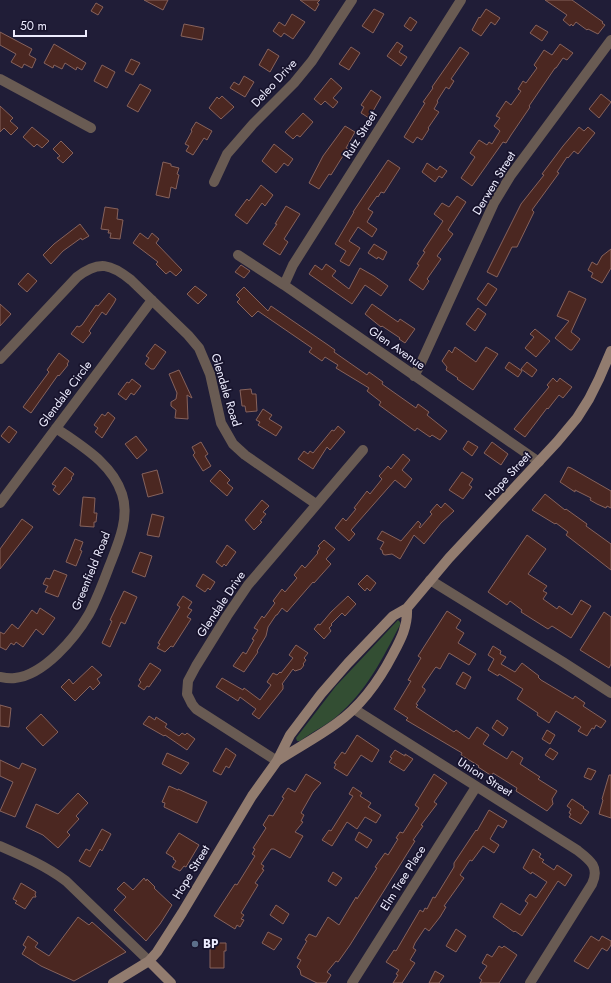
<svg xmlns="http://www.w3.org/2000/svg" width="611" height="983" viewBox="0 0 611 983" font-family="Jost,sans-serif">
<rect width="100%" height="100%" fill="#201d37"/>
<!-- green -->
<path fill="#334e33" d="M398 620 400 622V625C382 659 367 691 336 717 325 726 312 732 300 741H297L296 738 336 686Z"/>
<!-- building -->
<path fill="#4b2721" stroke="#86625c" d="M144 0H168L163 10Z
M300 0H320L317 3 319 4 315 11Z
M545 0H572L603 22 602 23 605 25 598 34 588 29 587 30 576 22 573 26 571 24 570 26 563 20 567 15Z
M96 3 103 7 98 15 91 11Z
M374 9 384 14 373 33 362 26Z
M486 9 500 18 495 25 491 22 481 36 472 30 479 17 480 18Z
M292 14 305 22 293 39 284 33 281 37 273 31 279 22 285 26Z
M410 17 417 22 411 31 404 26Z
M184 24 204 28 202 40 181 36Z
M536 25 548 32 542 41 530 33Z
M0 32 32 49 29 55 36 59 32 68 24 64 22 68 11 62 16 54 0 45Z
M397 42 403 46 399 52 407 57 401 66 387 56Z
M54 44 86 63 82 70 77 67 76 70 65 63 62 69 54 65 53 68 44 63Z
M560 44 573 53 567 60 563 58 556 68H555L529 106 530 107 528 110 511 135 506 143 503 142 472 186 461 178 475 157 470 153 479 140 487 145 489 142 492 144 500 131 494 126 500 118 496 116 506 101 511 105 521 91 518 89 523 81 526 83 537 68 534 65 544 50 552 55Z
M351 47 360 53 349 70 339 64Z
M460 47 469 53 451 79 454 81 449 89 446 87 437 101 438 102 434 109 439 112 428 128 429 129 422 140 417 137 413 143 404 137 425 103 423 102 433 88 432 87Z
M268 49 279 56 270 72 259 65Z
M131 59 140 63 133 75 125 71Z
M102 65 115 72 107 88 94 81Z
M244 76 254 82 245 97 230 88 234 82 239 85Z
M331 78 342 88 333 98 338 102 333 108 325 101 321 105 314 99Z
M140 84 151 90 138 112 127 106Z
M371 90 381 97 369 118 361 113 364 107 361 105Z
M601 94 611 102 599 118 589 109Z
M222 96 234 107 221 119 209 108 217 97 219 99Z
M0 106 13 118 10 121 18 128 11 135 4 128 0 132Z
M303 113 313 122 300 137 297 135 293 139 285 132Z
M196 122 212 131 207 140 204 138 193 155 186 151 189 146 185 144 192 131 191 130Z
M345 126 355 132 346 148 348 149 341 159 331 175 329 174 319 189 309 183 323 156Z
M32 127 49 141 42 148 37 144 34 147 23 137Z
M579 127 584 131 588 127 595 133 578 154 574 151 568 158 567 157 557 172 559 173 532 210 534 212 517 247H512L497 277 487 272 521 204 544 175 542 174 563 146Z
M61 141 73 153 63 163 57 158 60 156 53 149Z
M274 144 293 159 288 166 284 163 276 173 262 161Z
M388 160 400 168 384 193 381 192 378 197 377 196 368 209 373 212 367 222 377 229 372 237 358 227 349 241 360 248 349 266 340 261 346 251 335 244 354 212H353Z
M163 162 171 164V166L179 168 177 174 179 175 178 179 176 189 171 187 169 198 156 195Z
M427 163 437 170 440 166 447 171 442 178 439 176 435 182 422 172Z
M261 185 273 195 265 206 262 203 247 224 235 215 247 199 249 201Z
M457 196 466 202 448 230 453 234 437 256 441 259 427 279 429 281 423 290 409 280 419 265 417 264 425 252 423 251 443 221 434 214 442 203 449 207Z
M286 206 300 214 284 239 288 242 280 255 263 244 277 224H275Z
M105 207 118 209 117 219 123 220 120 239 110 238 111 233H108L109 230 101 229Z
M80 224 89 236 82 240 81 238 63 251 51 264 43 255 54 244Z
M140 233 148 239 152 233 159 239 156 243 182 270 176 276 170 271 166 274 156 264 158 262 133 243Z
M374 244 387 252 383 260 378 257 377 259 368 253Z
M611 249V268L602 283 591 277 593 273 588 270 592 262 597 265 602 256Z
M326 264 336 271 332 276 349 289 360 268 374 276 388 286 381 296 365 285 352 304 309 274 315 265 322 270Z
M241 265 250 271 244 278 235 272Z
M28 273 37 281 27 292 18 284Z
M488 283 497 289 486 306 477 299Z
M195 286 207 295 198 304 187 294Z
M244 287 268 311 271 306 328 345 335 350 334 352 367 375 369 372 383 382 382 384 416 408 418 404 429 412 427 415 447 431 440 440 432 435 430 437 417 428 415 431 379 405 381 402 367 391 369 388 336 368 338 365 325 357 322 361 309 352 312 348 258 311 252 317 237 302 240 299 236 295Z
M569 291 586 299 571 332 580 339 572 350H570L555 338 569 321 557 316Z
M109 293 116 299 114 303 106 315 102 312 89 331 91 333 83 343 71 334 77 326 79 327 82 325 96 305 98 306Z
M0 304 11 314 0 326Z
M372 304 398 322 400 319 415 329 405 343 399 339 400 338 382 326 381 327 365 314Z
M478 308 486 314 475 331 466 324Z
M535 329 550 341 536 357 525 348 534 337 530 334Z
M155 344 166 352 154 369H151L145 364 149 358 146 356Z
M455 347 476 362 486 347 498 354 473 390 457 379 458 378 446 370 447 367 442 361 449 350 452 353Z
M59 353 69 361 67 364 68 365 59 376 58 375 31 413 23 407 49 372 47 370Z
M509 362 522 371 518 377 505 368Z
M527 362 537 370 532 377 521 369Z
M179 370 192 398 187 395 188 419 175 418 176 410 171 406V402L176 399 177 393 169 374Z
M553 378 557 382 560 378 561 379 572 387 563 398 559 395 548 409 547 408 525 437 514 429 549 387 547 385Z
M132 379 141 386 134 395 131 393 126 400 118 394 127 382 129 383Z
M251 389 252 394H256L257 411 246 412 245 406H242L240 390Z
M263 409 272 415 269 419 282 427 276 436 258 425 260 422 256 420Z
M108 412 115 418 102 438 95 432 98 428 94 425 102 414 105 416Z
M9 426 17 432 9 443 1 436Z
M338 426 345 432 330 450 327 447 313 469 298 459 304 451 308 454 310 451 313 453 332 430 334 431Z
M136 436 147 450 137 459 125 444Z
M468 441 478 447 472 456 463 449Z
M201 442 208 454 205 456 211 466 203 471 193 455 195 453 192 447Z
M492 442 508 454 501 465 484 453Z
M403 454 410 460 402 470 412 479 405 488 395 480 351 530 355 534 349 541 335 528 343 518 346 521 356 509 354 508 367 491 370 494 382 479 379 476 388 466 391 469Z
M65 467 74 474 71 478 72 479 59 495 53 490 56 486 52 484Z
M568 467 571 468 611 491V508L607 506 606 508 597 504 590 500 591 498 575 490V492L560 482Z
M157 470 163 493 148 497 142 474Z
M220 470 230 480 227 483 233 488 227 496 210 481Z
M462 472 473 479 469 485 472 487 463 499 449 490Z
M545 494 565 510 566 509 587 524 586 526 611 544V570L566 535 568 532 556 523 555 524 532 510Z
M83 497 95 498 94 513H97L96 522H94V527L80 526Z
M262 500 269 506 263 512 266 514 260 521 262 522 254 530 245 520Z
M445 503 454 511 441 523 424 544 414 535 400 559 392 554 385 555 383 554 382 550 380 549 384 542 377 539 382 531 401 541 418 521 421 524 419 527 420 528 432 514 430 512 437 504 441 508Z
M152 514 164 517 159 537 147 535Z
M22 519 33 527 0 569V549Z
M527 535 546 549 528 574 547 586 543 591 547 593 543 599 557 609 559 606 572 615 581 600 591 606 571 638 552 626 548 629 521 612 522 610 510 601 507 605 488 592Z
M75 539 83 542 80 550 82 551 76 566 66 562Z
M324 540 335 549 326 559 331 564 314 583 313 582 287 612 282 608 277 615H276L268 627 266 636 257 651 258 652 244 672 233 666 243 652 246 654 254 640 252 639 258 630 254 628 262 616 264 618 275 603 273 601 282 589 285 592 297 578 294 575 302 565 305 568 318 553 317 552 320 548 318 546Z
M227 545 236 552 226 566 224 564 222 567 216 562Z
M140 552 152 556 145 577 132 572Z
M54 570 67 575 58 597 45 592 48 586 43 584 46 578 50 579Z
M203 574 215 582 210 590 208 588 205 592 196 586Z
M367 575 376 583 370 591 367 588 365 591 358 584Z
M124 591 137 597 125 624 121 622 110 647 102 643 112 621 110 620Z
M183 596 192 602 188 608 192 610 187 617 191 619 173 647 171 646 165 652 157 648 160 644 158 643 180 607 177 605Z
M348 596 356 604 345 616 342 613 331 624 332 625 329 628 331 631 324 639 314 629 318 624 320 625 331 612Z
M40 608 55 618 43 635 36 629 23 647 16 642 14 645 11 643 6 650 0 647V632L4 634 12 624 18 629 32 610 37 614Z
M447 611 461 620 456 628 464 633 458 643 476 654 469 665 449 653 440 669 436 667 435 668 422 687 425 689V691L416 704 418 705 416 707 454 732 456 730 469 739 477 727 489 735 483 744 507 759 512 751 523 758 520 764 540 777 538 779 557 791 552 799 553 804 547 811 516 791 517 788 493 773 492 776 478 767 479 766 461 755 462 753 406 720 408 718 394 709 411 681 408 680 421 658 418 656Z
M604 612 611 617V664L609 668 580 650Z
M296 645 308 653 304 658 306 660 303 664 304 665 301 669 295 671 293 669 282 684 283 685V689L259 719 252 714 256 709 240 697 238 701 216 687 222 678 243 690 244 688 260 700 271 685 267 682 273 673 277 675 280 672 281 673 293 658 289 655Z
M493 646 501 651 500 654 506 657 501 664 515 672 522 663 539 676 538 677 541 680 573 699 575 696 585 703 583 706 606 721 601 728 596 725 594 729 592 728 587 736 578 731 581 727 556 711 549 723 537 715 538 713 517 699 523 689 499 674 498 676 488 670 494 659 488 655Z
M150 663 161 670 149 687 147 686 144 690 138 686 141 682 139 680Z
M92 666 102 675 97 679 100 683 93 690 90 686 75 701 61 687 69 679 73 684Z
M463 672 471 677 465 689 456 684Z
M0 705 11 708 9 727 0 726Z
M41 714 58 732 43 746 26 728Z
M149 716 155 720 156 717 167 724 165 727 179 736 182 733 185 735 187 733 195 739 187 750 165 735 164 736 143 724Z
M497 720 508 728 503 736 492 728Z
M547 730 555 735 550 744 542 739Z
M357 735 379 750 372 762 361 755 347 776 334 768 336 764 334 763 342 752 345 754Z
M226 748 236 755 229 768 226 766 221 775 213 771Z
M550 748 558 753 553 760 545 755Z
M395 750 405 756V754L413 759 404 771 389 762 392 758 390 757Z
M167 753 189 763 181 774 162 764Z
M0 760 19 769 22 763 36 769 15 817 0 811 13 782 0 776Z
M588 768 596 771 591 780 584 777Z
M306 774 321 783 313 792 301 813 304 815 301 821 303 822 295 832 303 836 290 858 274 849H271L261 864 264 866 262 869 264 870 255 883 258 885 241 913 244 915 241 919 244 920 240 927 237 925 235 929 214 916 235 884 237 885 255 856 252 854 255 849 253 848 266 828 263 825 269 815 273 816 284 798 282 797 288 788 295 792Z
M434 774 447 783 434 802 437 804 421 825 423 826 413 840 415 841 350 945 338 962 336 961 327 972 331 975 326 983H317L301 975 300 970 297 967 301 960 297 958 307 941 305 940 309 934 316 937 328 917 339 925 356 897 357 899 377 868 375 867 385 853 388 855 398 839 396 838 400 832 403 833 419 808 415 805Z
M609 775H611V818L599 814 603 800 602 799Z
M169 786 178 790V789L207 802 197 823 164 807 165 803 162 802Z
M353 787 362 793 360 796 371 803 368 807 381 815 376 823 365 817 357 829 347 822 332 846 322 840 329 830 331 831 353 796 349 794Z
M78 793 88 803 76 816 79 819 67 832 70 835 58 848 43 835 26 827 36 804 58 814Z
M572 799 584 807 583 808 589 812 581 824 569 817 571 814 569 813 571 809 567 806Z
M489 810 507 821 503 828 498 825 490 839 499 845 494 853 483 846 472 861 470 860 460 875 464 878 444 906 446 907 440 917 429 931 425 928 415 943 413 948 416 950 410 960 415 963 402 983H393L398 975 396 974 399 970 386 962 394 950 396 951 420 910 423 912 425 908 427 909 433 897 435 898 454 867V863L476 830 477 831Z
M102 829 111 834 102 851 100 849 90 867 79 861 86 849 90 851Z
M359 832 372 840 367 848 355 840Z
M179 833 199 845 186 867 184 866 180 871 172 867 176 861 173 859 174 858 166 853Z
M533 849 541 854 539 857 544 860 542 862 554 870 557 865 572 875 565 886 558 881 522 936 515 931 514 932 493 917 501 903 520 915 528 903 525 901 529 895 530 894 536 898 547 882 532 872 531 874 523 868Z
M333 872 342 878 336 886 328 881Z
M144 878 146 881 147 879 155 887 154 888 172 905 160 924 146 941 114 910 126 897 117 889 124 882 133 890Z
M21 883 36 892 35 894 36 897H33L25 909 15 903 17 901 13 899Z
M276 905 289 914 283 924 270 915Z
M78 917 89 925 92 922 126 952 74 981 41 966 22 954 26 947 23 945 28 936 38 943 35 947 49 956Z
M456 929 466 936 456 952 446 946Z
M268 932 282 939 274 950 262 943Z
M591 936 599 941 602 936 611 941V945L607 951 602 948 588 969 574 961Z
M210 943H226V951H224V968H210Z
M499 946 502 948 504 946 517 955 499 983H480L482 980 479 978 487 966 482 963 487 954 492 957Z
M435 971 444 976 439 983H429Z"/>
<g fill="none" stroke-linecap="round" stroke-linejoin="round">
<!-- minor -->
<path stroke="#695b53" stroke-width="10" d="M0 79 91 128
M214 182 227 154 253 124 294 83 312 61 352 0
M238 255 284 285 539 462
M284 285 293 265 461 0
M0 359 77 277C99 260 111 264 131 280L188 335 199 348 210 374 221 423 233 444 245 455 316 504
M414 376 420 365 494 203 511 175 611 40
M0 503 152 300
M430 580 563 662 611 693
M0 677C5 678 10 679 15 678 44 675 75 638 89 614 97 599 103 583 109 567 118 544 130 518 122 494 112 463 81 446 56 428
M354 709 577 850C590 860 600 867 592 884L530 983
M277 761 196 709 192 704 187 694 188 681 196 666 227 616 248 585 363 450
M0 846C23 856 46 866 66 881L149 961
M352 983 476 787"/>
<!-- secondary -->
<path stroke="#927c6f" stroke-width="10" d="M277 761C297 748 318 737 337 723 361 706 379 681 393 654 401 639 408 626 407 608
M149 961 171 983
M113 983 149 961 157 952 182 913 252 796 277 761 290 735 321 694 348 663 393 616 407 608 449 558 557 442 577 418 589 399 599 379 611 351"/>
</g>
<!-- markers -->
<circle fill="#5c6f8a" stroke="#17132c" stroke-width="1.5" cx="195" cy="944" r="4"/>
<g text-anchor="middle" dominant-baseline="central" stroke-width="3.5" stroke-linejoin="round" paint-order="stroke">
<!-- street labels -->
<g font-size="12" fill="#edecfe" stroke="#17132c">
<text transform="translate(274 83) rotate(-47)">Deleo Drive</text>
<text transform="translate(360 135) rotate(-58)">Rutz Street</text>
<text transform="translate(494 183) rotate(-59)">Derwen Street</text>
<text transform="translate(397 348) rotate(35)">Glen Avenue</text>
<text transform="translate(226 390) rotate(73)">Glendale Road</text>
<text transform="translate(65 394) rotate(-53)">Glendale Circle</text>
<text transform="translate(508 476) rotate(-47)">Hope Street</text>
<text transform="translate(91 571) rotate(-68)">Greenfield Road</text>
<text transform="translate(221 604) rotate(-56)">Glendale Drive</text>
<text transform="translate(485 777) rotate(32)">Union Street</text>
<text transform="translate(191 872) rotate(-59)">Hope Street</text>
<text transform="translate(403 878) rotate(-58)">Elm Tree Place</text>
</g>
<!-- poi labels -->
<g font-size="12" font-weight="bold" fill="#edecfe" stroke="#17132c" text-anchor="start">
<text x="203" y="944">BP</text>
</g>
</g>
<!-- scale -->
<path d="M14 30v6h72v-6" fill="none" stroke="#edecfe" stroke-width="2"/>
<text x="20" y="30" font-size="12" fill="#edecfe" stroke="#17132c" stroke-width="3" paint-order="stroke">50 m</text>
</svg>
